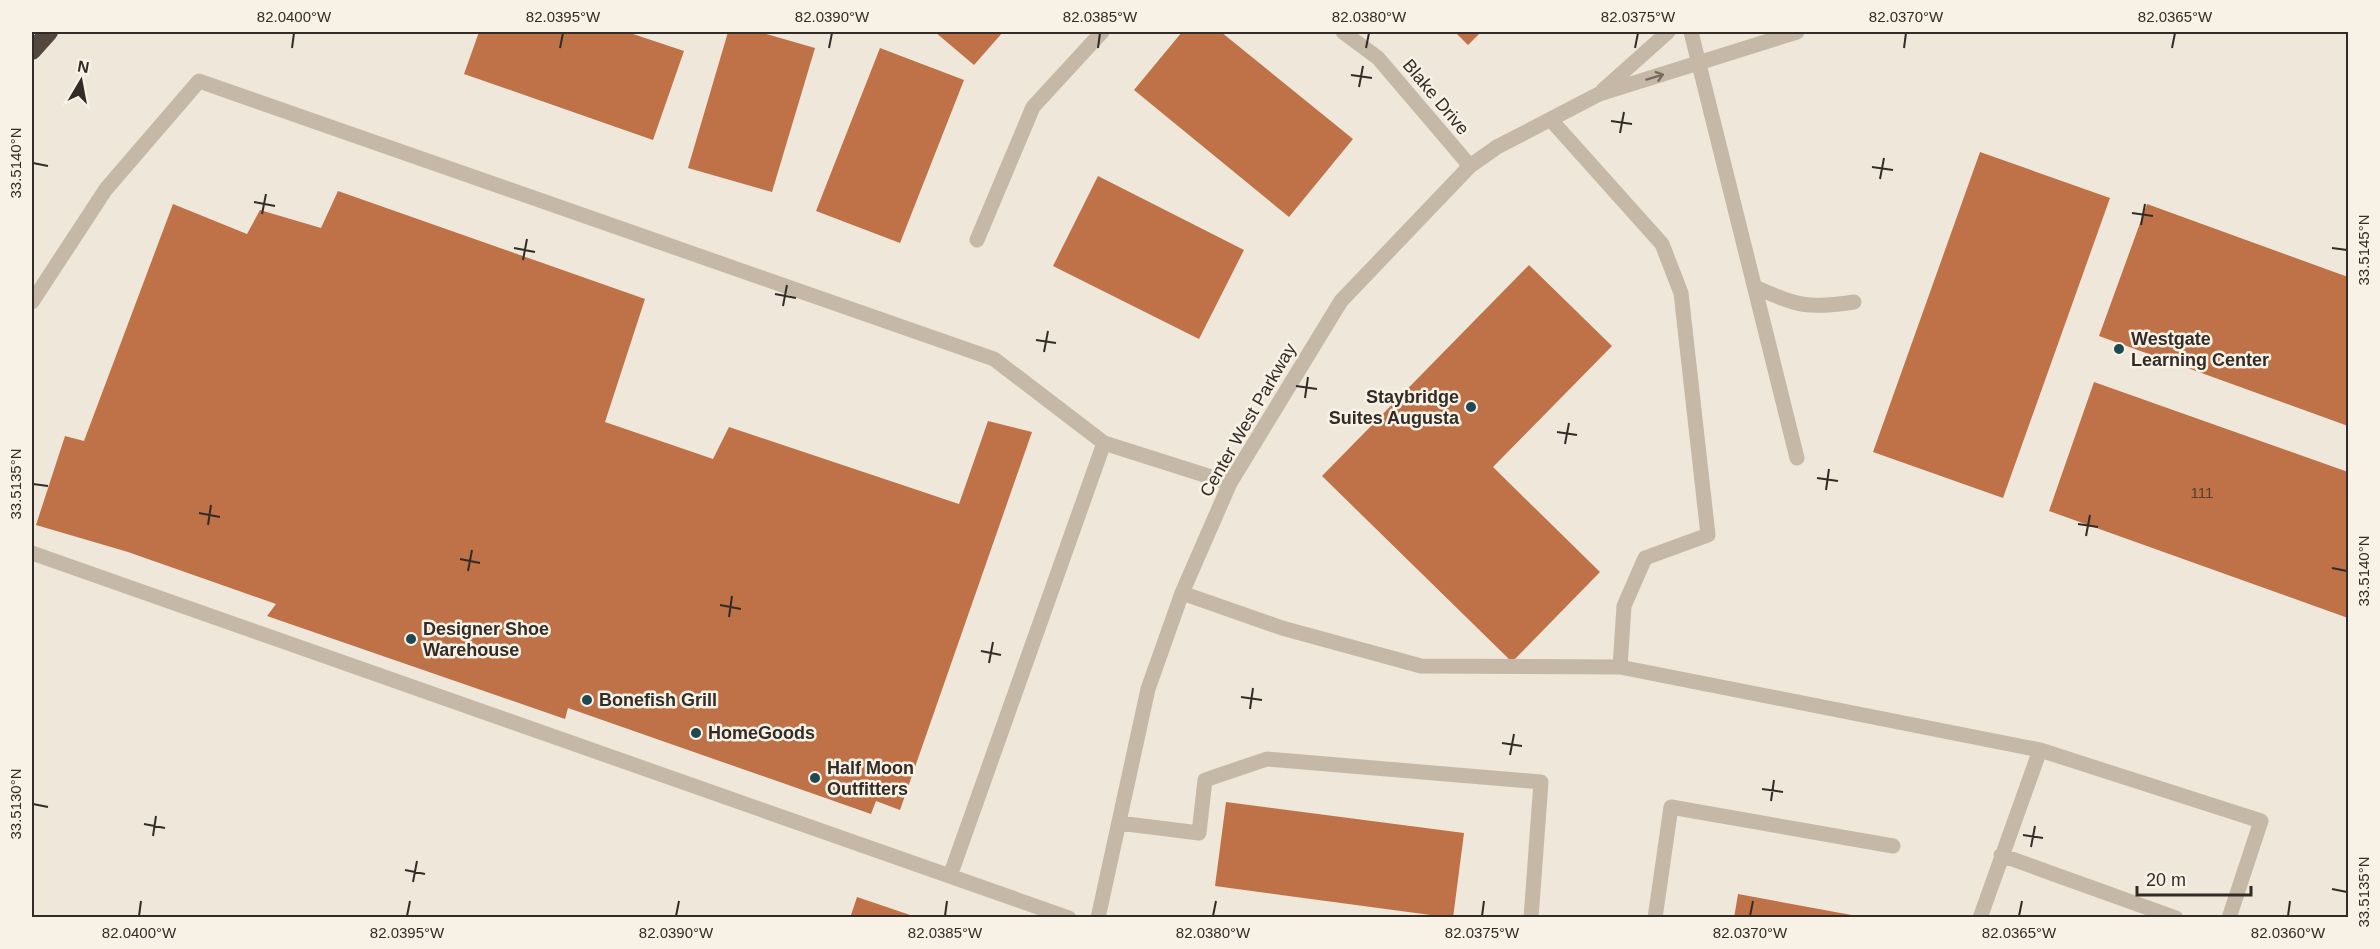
<svg xmlns="http://www.w3.org/2000/svg" width="2380" height="949" viewBox="0 0 2380 949" font-family="Arial,sans-serif">
<rect width="100%" height="100%" fill="#efe7d9"/>
<!-- building -->
<path fill="#bf7247" d="M479 32H627L684 51 653 140 464 74Z
M728 32H759L815 48 772 192 688 168Z
M935 32H1003L974 65Z
M1182 32H1221L1353 139 1289 217 1134 90Z
M1455 32H1481L1468 45Z
M880 48 964 80 900 243 816 211Z
M1980 152 2110 198 2003 498 1873 452Z
M1098 176 1244 250 1199 339 1053 266Z
M338 191 645 299 605 422 713 459 729 427 959 504 988 421 1032 432 900 810 876 801 871 814 568 708 565 719 267 616 276 604 128 552 36 525 65 436 84 441 173 204 247 234 260 210 321 228Z
M2147 204 2348 277V426L2099 336Z
M1529 265 1612 346 1493 467 1600 572 1512 662 1322 476Z
M2094 382 2348 472V618L2049 511Z
M1226 802 1464 833 1453 918 1215 886Z
M1738 894 1857 916V918H1734Z
M857 897 916 917V918H850Z"/>
<g fill="none" stroke-linecap="round" stroke-linejoin="round">
<!-- minor -->
<path stroke="#c6b8a6" stroke-width="15" d="M1343 32 1378 58 1470 166
M1691 32 1797 458
M1603 90 1668 32
M977 240 1033 107 1102 32
M1755 287C1797 306 1808 309 1854 302
M32 302 106 189 199 81 994 359 1104 443 1230 483
M32 553 1069 918
M1182 593 1282 628 1421 666 1620 667 1624 606 1645 558 1708 535 1681 293 1662 244 1551 120
M1620 667 2040 750 2261 821 2229 918
M1119 823 1199 833 1205 780 1267 759 1541 782 1531 918
M2001 855 2176 918
M950 876 1104 443
M1098 918 1148 689 1182 593 1230 483 1341 301 1470 166 1497 147 1599 94 1797 32
M1655 918 1671 807 1893 846
M1980 918 2040 750"/>
<!-- highway -->
<path stroke="#53473e" stroke-width="18" d="M32 51 49 32"/>
</g>
<!-- one-way arrows -->
<defs><path id="oneway-shaft" d="M-6 0H5M1.5-3L5.5 0L1.5 3" fill="none" stroke-width="1.6" stroke-linecap="round" stroke-linejoin="round" transform="scale(1.5)"/></defs>
<use stroke="#756b60" href="#oneway-shaft" transform="translate(1655 77) rotate(-17)"/>
<!-- ticks -->
<path fill="none" stroke="#332c26" stroke-width="2" d="M292 48 294 33M560 48 563 33M829 48 832 33M1098 48 1100 33M1366 48 1369 33M1635 48 1638 33M1904 48 1906 33M2172 48 2175 33M1351 75 1372 78M1359 87 1363 66M1611 121 1632 124M1620 133 1624 112M33 163 48 166M1872 167 1893 170M1880 179 1884 158M254 202 275 206M2132 213 2153 216M262 214 266 194M2141 225 2145 204M514 248 535 252M2332 248 2347 250M523 260 527 239M775 294 796 298M783 306 787 285M1036 340 1056 343M1044 352 1048 331M1296 386 1317 389M1305 398 1308 377M1557 432 1577 435M1565 444 1569 423M1817 478 1838 481M33 484 48 486M1826 490 1829 469M199 513 220 517M2078 524 2098 527M208 525 211 505M2086 536 2090 515M460 559 480 563M2332 568 2347 571M468 571 472 550M720 605 741 609M729 617 732 596M981 651 1001 655M989 663 993 642M1241 697 1262 700M1250 709 1253 688M1502 743 1522 746M1510 755 1514 734M1762 789 1783 792M1771 801 1774 780M33 804 48 807M144 824 165 828M2023 835 2043 838M153 836 156 816M2031 847 2035 826M405 870 425 874M413 882 417 861M2332 889 2347 892M139 916 141 901M407 916 410 901M676 916 679 901M945 916 947 901M1213 916 1216 901M1482 916 1484 901M1750 916 1753 901M2019 916 2022 901M2288 916 2290 901"/>
<!-- markers -->
<g fill="#1e4852" stroke="#f8f1e5" stroke-width="2">
<circle cx="2119" cy="349" r="6"/>
<circle cx="1471" cy="407" r="6"/>
<circle cx="411" cy="639" r="6"/>
<circle cx="587" cy="700" r="6"/>
<circle cx="696" cy="733" r="6"/>
<circle cx="815" cy="778" r="6"/>
</g>
<g text-anchor="middle" dominant-baseline="central" stroke-width="5" stroke-linejoin="round" paint-order="stroke">
<!-- number labels -->
<g font-size="15" fill="#563e2e">
<text x="2202" y="492">111</text>
</g>
<!-- street labels -->
<g font-size="18" fill="#332c26" stroke="#f8f1e5">
<text transform="translate(1436 97) rotate(50)">Blake Drive</text>
<text transform="translate(1248 420) rotate(-60)">Center West Parkway</text>
</g>
<!-- poi labels -->
<g font-size="18" font-weight="bold" fill="#332c26" stroke="#f8f1e5" text-anchor="start">
<text x="2131" y="339">Westgate<tspan x="2131" dy="21">Learning Center</tspan></text>
<text x="1459" y="397" text-anchor="end">Staybridge<tspan x="1459" dy="21">Suites Augusta</tspan></text>
<text x="423" y="629">Designer Shoe<tspan x="423" dy="21">Warehouse</tspan></text>
<text x="599" y="700">Bonefish Grill</text>
<text x="708" y="733">HomeGoods</text>
<text x="827" y="768">Half Moon<tspan x="827" dy="21">Outfitters</tspan></text>
</g>
</g>
<!-- border -->
<rect width="2380" height="949" fill="none" stroke="#f8f1e5" stroke-width="66"/>
<!-- north arrow -->
<g transform="translate(81 81) rotate(10)" stroke="#f8f1e5" stroke-width="4.5" paint-order="stroke">
<path d="M0-4.5L10 22L0 15L-10 22Z" fill="#332c26"/>
<text y="-9" font-size="16" font-weight="bold" text-anchor="middle" fill="#332c26">N</text>
</g>
<!-- scale -->
<path d="M2137 886v9h114v-9" fill="none" stroke="#332c26" stroke-width="3"/>
<text x="2146" y="886" font-size="18" fill="#332c26" stroke="#f8f1e5" stroke-width="4.5" paint-order="stroke">20 m</text>
<rect x="33" y="33" width="2314" height="883" fill="none" stroke="#332c26" stroke-width="2"/>
<g font-size="15" text-anchor="middle" fill="#332c26">
<text x="294" y="22">82.0400°W</text>
<text x="563" y="22">82.0395°W</text>
<text x="832" y="22">82.0390°W</text>
<text x="1100" y="22">82.0385°W</text>
<text x="1369" y="22">82.0380°W</text>
<text x="1638" y="22">82.0375°W</text>
<text x="1906" y="22">82.0370°W</text>
<text x="2175" y="22">82.0365°W</text>
<text transform="translate(16 163) rotate(-90)" y="5">33.5140°N</text>
<text transform="translate(2364 250) rotate(-90)" y="5">33.5145°N</text>
<text transform="translate(16 484) rotate(-90)" y="5">33.5135°N</text>
<text transform="translate(2364 571) rotate(-90)" y="5">33.5140°N</text>
<text transform="translate(16 804) rotate(-90)" y="5">33.5130°N</text>
<text transform="translate(2364 892) rotate(-90)" y="5">33.5135°N</text>
<text x="139" y="938">82.0400°W</text>
<text x="407" y="938">82.0395°W</text>
<text x="676" y="938">82.0390°W</text>
<text x="945" y="938">82.0385°W</text>
<text x="1213" y="938">82.0380°W</text>
<text x="1482" y="938">82.0375°W</text>
<text x="1750" y="938">82.0370°W</text>
<text x="2019" y="938">82.0365°W</text>
<text x="2288" y="938">82.0360°W</text>
</g>
</svg>
